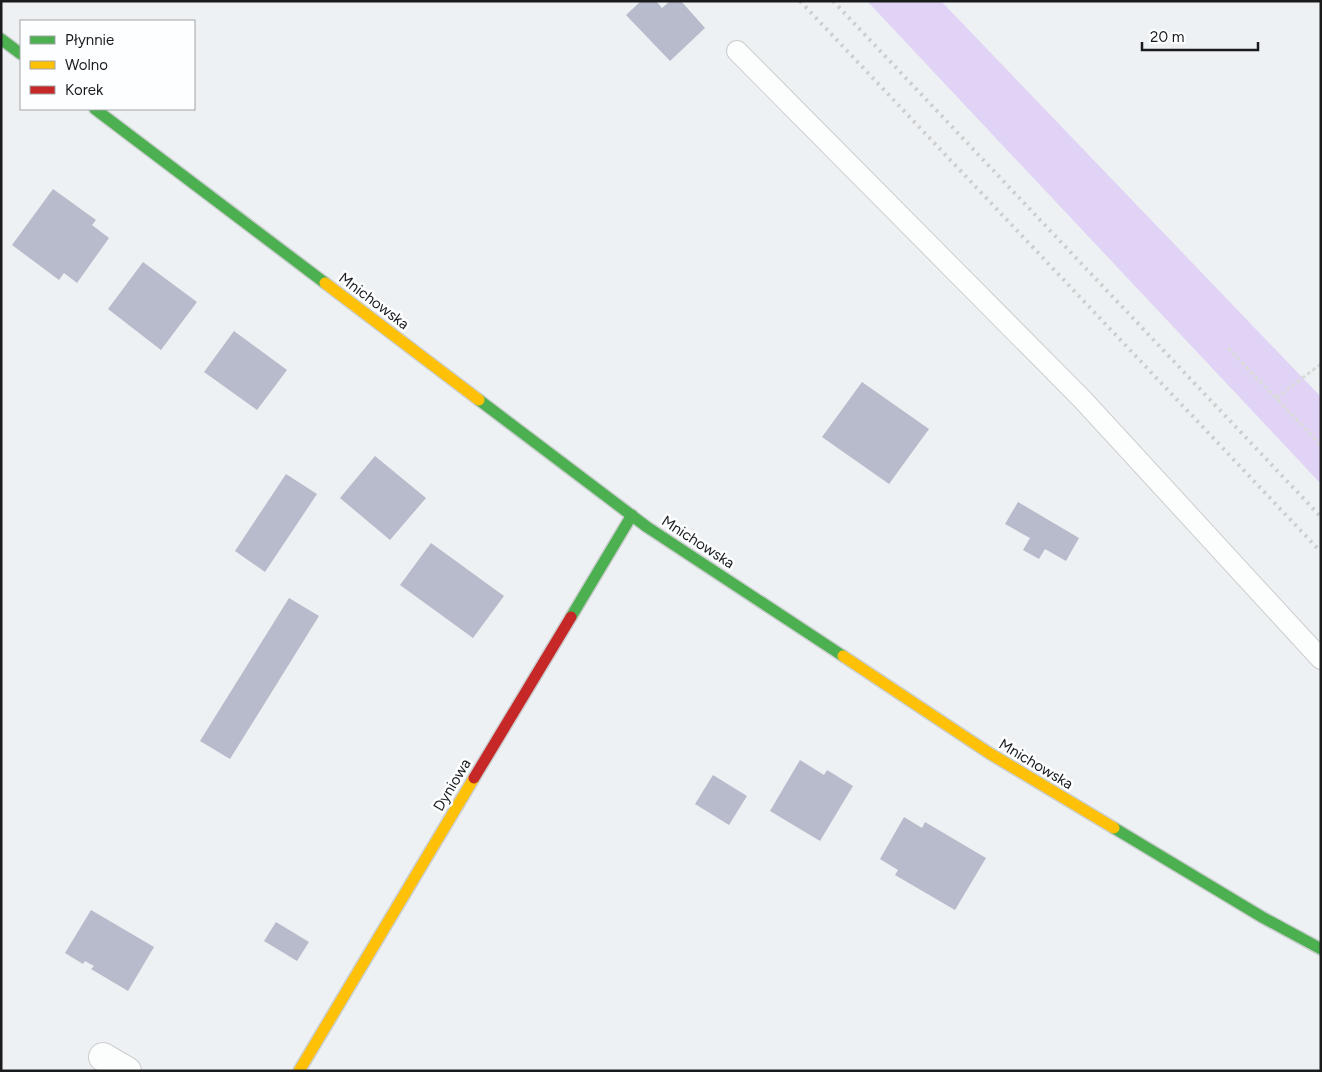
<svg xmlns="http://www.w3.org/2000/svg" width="1322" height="1072" viewBox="0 0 1322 1072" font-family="Figtree,sans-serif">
<rect width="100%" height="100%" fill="#eef1f3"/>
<!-- green -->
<path fill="#e1d3f5" d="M867 1H941L1321 397V484Z"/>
<!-- building -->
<path fill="#b7bbcb" d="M641 1H656L662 8 670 1H681L705 28 670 61 626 15Z
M53 189 96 220 92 225 109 238 77 283 64 273 59 280 12 245Z
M143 262 197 302 161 350 108 309Z
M234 331 287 370 257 410 204 372Z
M862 382 929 429 889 484 822 437Z
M375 456 426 498 390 540 340 498Z
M286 474 317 494 265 572 235 551Z
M1018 502 1079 538 1066 561 1045 549 1039 559 1023 550 1030 538 1005 524Z
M431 543 504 596 473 638 400 585Z
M289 598 319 616 230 759 200 741Z
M800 760 824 775 827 770 853 786 820 841 770 811Z
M713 775 747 796 729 825 695 804Z
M904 817 922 828 925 822 986 858 955 910 895 875 898 870 880 859Z
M91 910 154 947 128 991 91 969 94 966 85 961 83 964 65 953Z
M276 922 309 942 297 961 264 941Z"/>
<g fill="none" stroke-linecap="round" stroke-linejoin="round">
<defs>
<path id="lane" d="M737 51 1083 400 1321 659"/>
<path id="street" d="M103 1057 127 1071"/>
<path id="fast" d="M1 39 21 54
M95 109 325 283
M479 400 647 527 843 656
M571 617 632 515
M1114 828 1262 917 1321 949"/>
<path id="slow" d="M325 283 479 400
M843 656 989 753 1114 828
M299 1071 474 778"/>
<path id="jam" d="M474 778 571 617"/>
</defs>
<!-- lane casing -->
<use href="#lane" stroke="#cbcecf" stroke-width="22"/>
<!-- street casing -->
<use href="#street" stroke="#cbcecf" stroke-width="30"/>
<!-- fast casing -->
<use href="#fast" stroke="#cbcecf" stroke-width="14"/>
<!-- slow casing -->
<use href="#slow" stroke="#cbcecf" stroke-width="14"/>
<!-- jam casing -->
<use href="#jam" stroke="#cbcecf" stroke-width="14"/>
<!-- path -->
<path stroke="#d9dada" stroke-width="3" stroke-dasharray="4 2.5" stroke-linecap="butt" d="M1228 348 1321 445
M1276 398 1321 364"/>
<!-- lane -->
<use href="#lane" stroke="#fcfdfd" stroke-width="20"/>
<!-- street -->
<use href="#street" stroke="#fcfdfd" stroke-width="28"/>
<!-- fast -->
<use href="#fast" stroke="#4caf50" stroke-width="11"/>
<!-- slow -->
<use href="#slow" stroke="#ffc107" stroke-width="11"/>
<!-- jam -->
<use href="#jam" stroke="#c62828" stroke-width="11"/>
<!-- rail -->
<path stroke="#cccdce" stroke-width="4" stroke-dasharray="2.5 5" stroke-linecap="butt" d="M800 1 1321 552
M833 1 1321 517"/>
</g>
<g text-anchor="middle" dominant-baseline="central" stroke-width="5" stroke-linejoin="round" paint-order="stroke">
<!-- street labels -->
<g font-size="15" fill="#191b1d" stroke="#fcfeff">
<text transform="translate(374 301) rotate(37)">Mnichowska</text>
<text transform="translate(698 542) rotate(33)">Mnichowska</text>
<text transform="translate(1036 764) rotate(31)">Mnichowska</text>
<text transform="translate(452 785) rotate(-59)">Dyniowa</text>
</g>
</g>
<!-- border -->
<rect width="1322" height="1072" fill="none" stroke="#191b1d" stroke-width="5"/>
<!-- legend -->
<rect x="20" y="20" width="175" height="90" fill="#fcfeff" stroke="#a1a3a5"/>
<rect x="30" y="36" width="25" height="8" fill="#4caf50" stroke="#a1a3a5"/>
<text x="65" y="45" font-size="15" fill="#191b1d">Płynnie</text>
<rect x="30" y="61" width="25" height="8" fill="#ffc107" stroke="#a1a3a5"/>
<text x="65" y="70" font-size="15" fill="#191b1d">Wolno</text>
<rect x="30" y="86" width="25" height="8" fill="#c62828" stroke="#a1a3a5"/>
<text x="65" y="95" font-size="15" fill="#191b1d">Korek</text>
<!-- scale -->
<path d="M1142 42v8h116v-8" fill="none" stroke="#191b1d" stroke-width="2.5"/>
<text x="1150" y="42" font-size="15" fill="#191b1d" stroke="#fcfeff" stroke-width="4" paint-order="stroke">20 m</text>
</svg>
